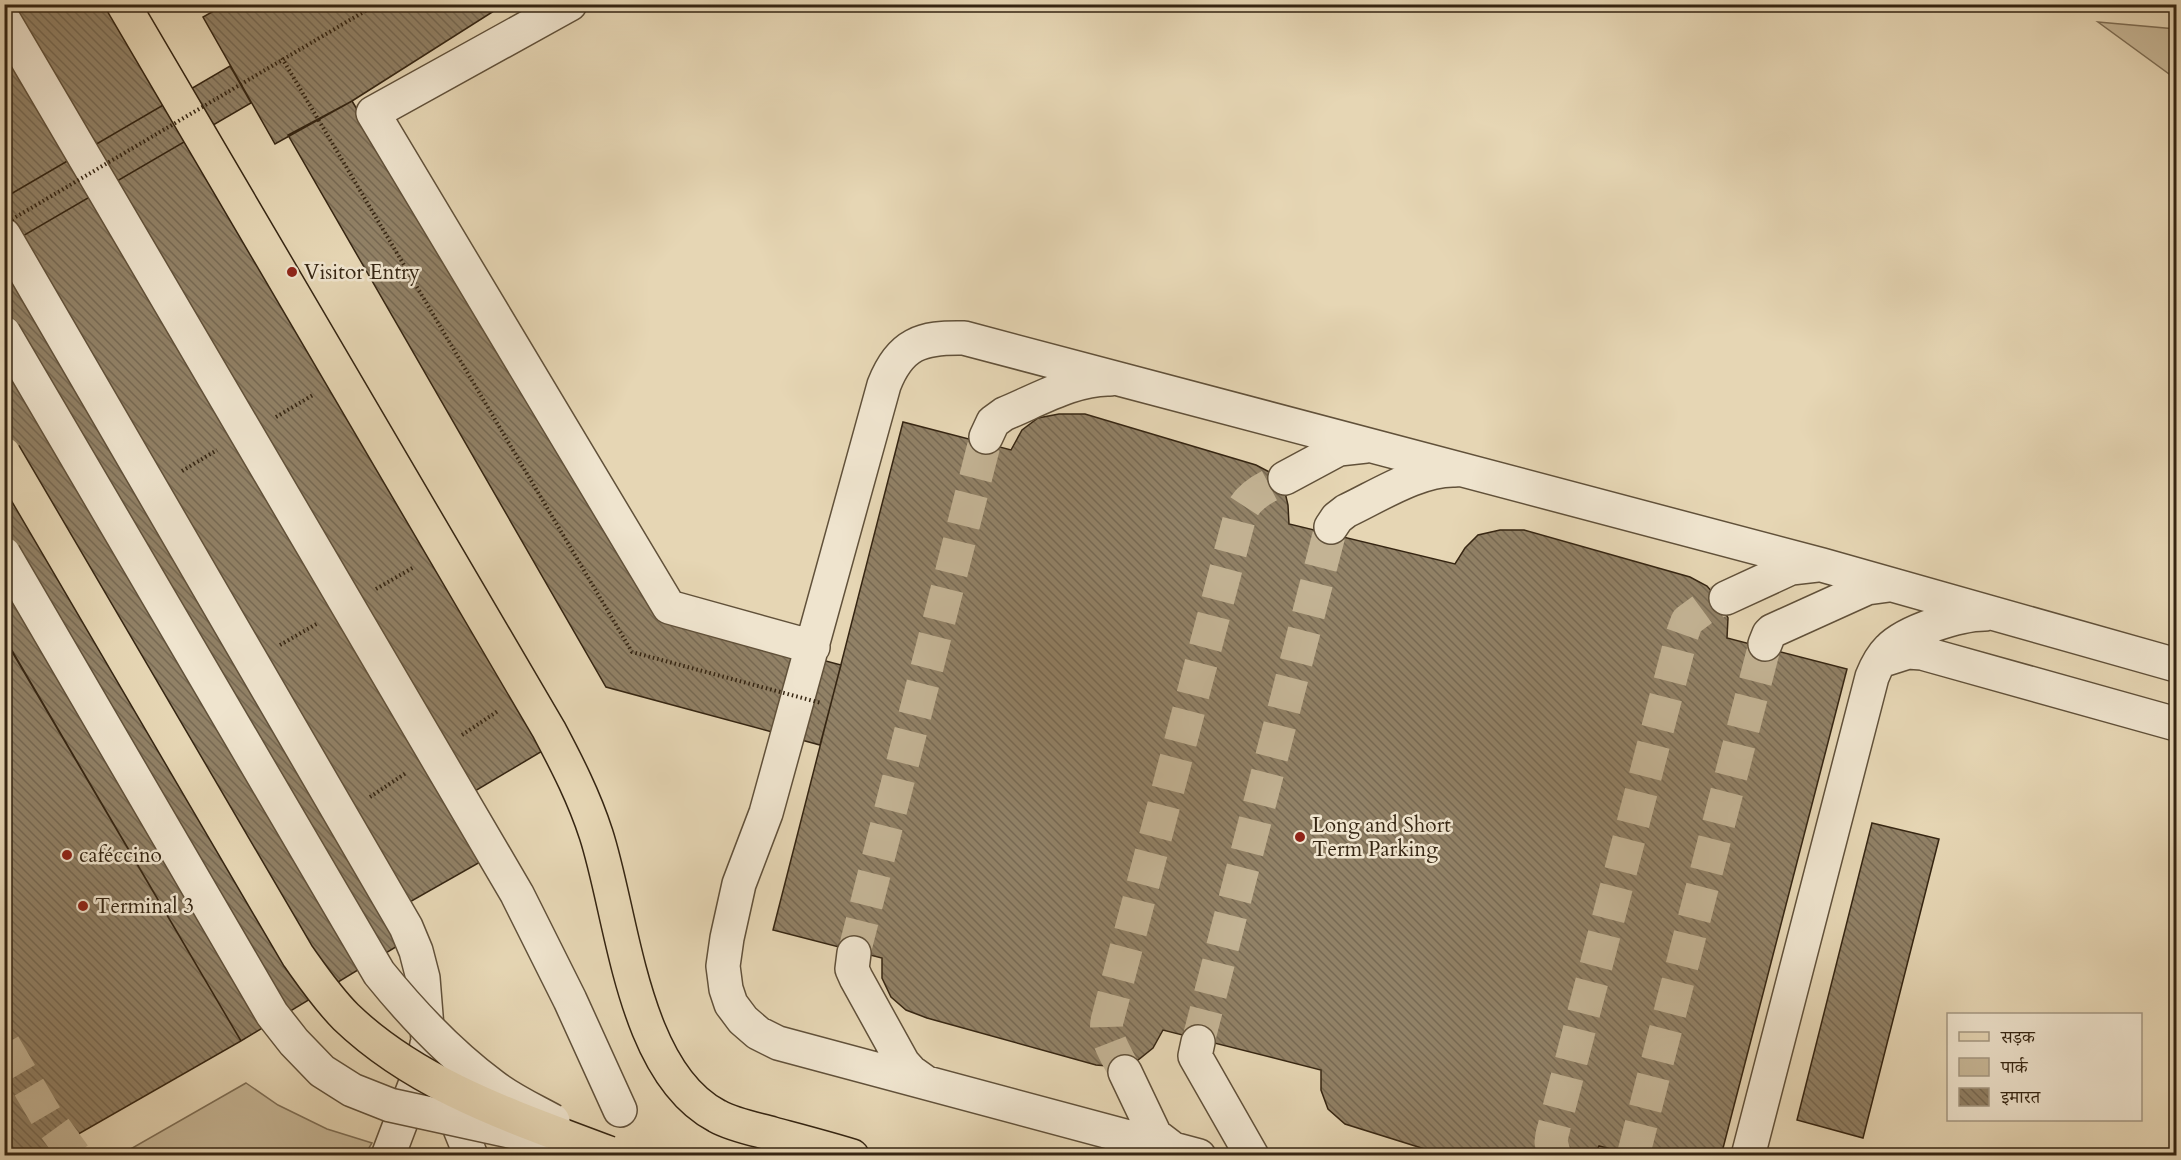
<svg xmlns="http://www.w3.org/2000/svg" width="2181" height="1160" viewBox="0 0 2181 1160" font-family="Cardo,'Noto Serif Devanagari',serif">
<defs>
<pattern id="building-back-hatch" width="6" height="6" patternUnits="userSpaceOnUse" patternTransform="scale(1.5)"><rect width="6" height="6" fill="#918166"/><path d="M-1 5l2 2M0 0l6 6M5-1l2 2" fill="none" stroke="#776953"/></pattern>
</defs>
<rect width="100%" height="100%" fill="#e6d6b4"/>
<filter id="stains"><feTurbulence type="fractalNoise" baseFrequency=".00333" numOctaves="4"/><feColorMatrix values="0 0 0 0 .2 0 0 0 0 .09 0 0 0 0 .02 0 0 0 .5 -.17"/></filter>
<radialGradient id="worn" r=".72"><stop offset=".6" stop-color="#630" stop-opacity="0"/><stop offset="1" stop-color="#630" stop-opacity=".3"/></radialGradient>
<!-- green -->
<path fill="#c8b898" stroke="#7e6e55" stroke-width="1.5" d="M2098 22 2176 29V79Z
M246 1083 278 1105 327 1129 372 1143 364 1156 120 1155Z"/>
<!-- building -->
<path fill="url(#building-back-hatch)" stroke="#352512" stroke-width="1.5" d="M8 4H114L544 750 470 794Z
M226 4H505L352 101 275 144 203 17Z
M4 45 482 861 408 903 4 214Z
M230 66 251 103 4 247V198Z
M352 101 661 617 841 665 820 745 606 687 288 135Z
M4 251 404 942 241 1041 4 637Z
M1059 414H1085L1256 465 1273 474 1284 488 1288 505 1289 524 1455 564 1465 548 1478 535 1500 530H1524L1690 577 1707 586 1720 601 1728 618 1727 638 1847 669 1721 1156H1637L1599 1146 1594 1156H1447L1345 1124 1328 1109 1321 1090V1070L1163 1030 1153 1048 1138 1060 1119 1067 1096 1065 927 1018 906 1010 891 997 882 978V958L773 930 903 422 1011 450 1022 430 1038 418Z
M4 638 241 1041 40 1156H4Z
M1872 823 1939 839 1863 1138 1797 1120Z"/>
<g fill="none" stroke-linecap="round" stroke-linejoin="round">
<!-- minor-tunnel -->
<path stroke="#c3b394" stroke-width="33" stroke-dasharray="33 16" stroke-linecap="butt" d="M854 953 986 437
M1198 1042 1331 527
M4 1045 46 1116 75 1156
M1125 1072C1117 1056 1104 1038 1107 1021L1241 512C1250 493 1267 487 1285 478
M1555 1156 1551 1142 1552 1135 1682 635 1687 621 1706 607 1726 598
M1633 1156 1765 644"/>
<defs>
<path id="minor" d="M570 4 373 113 669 607 813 647
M4 20 517 894 570 1000 620 1110
M4 235 406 927 416 951 423 978 428 1040 433 1062 471 1156
M986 437 993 422 1004 414C1036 401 1075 378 1110 379
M1285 478 1339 449 1366 446
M1331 527 1337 518 1346 511C1378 496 1419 469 1455 470
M1726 598 1791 568 1817 565
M1765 644 1769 634 1772 631 1867 588 1889 585
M1883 660 1908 652 1922 653 2176 724
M854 953 852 969 856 978 903 1063 911 1072 925 1082
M1198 1042 1195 1056 1252 1156
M1125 1072 1155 1135 1172 1148
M388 1156 424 1061 427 1044
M1199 1156 778 1043 758 1033 743 1020 731 1004 726 989 723 966 727 938 739 884 766 813 884 385C900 344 921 337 964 338L1822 565 2176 665
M1748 1156 1872 677C1876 667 1881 657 1889 649 1906 631 1960 614 1985 614"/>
<path id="major" d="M123 4 549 730C567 764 584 797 596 834 623 917 632 1071 717 1116 733 1125 755 1129 773 1134 799 1141 826 1148 852 1156"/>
</defs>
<!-- minor casing -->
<use href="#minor" stroke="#61513a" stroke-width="36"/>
<!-- major casing -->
<use href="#major" stroke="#352512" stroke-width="36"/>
<!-- path -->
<path stroke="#352512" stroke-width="4" stroke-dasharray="1.5 3" stroke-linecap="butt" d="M276 417 313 395
M182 471 217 450
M376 589 414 567
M280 645 318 623
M462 735 498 711
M370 797 406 773"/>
<!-- minor -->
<use href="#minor" stroke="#efe4ce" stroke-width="33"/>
<!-- major -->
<use href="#major" stroke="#e6d6b4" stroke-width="33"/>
<defs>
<path id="minor-bridge" d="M4 333 379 973C413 1015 450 1054 493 1086 511 1100 533 1110 553 1121
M4 554 272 1014 294 1042 322 1071 352 1090 390 1105 546 1139"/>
<path id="major-bridge" d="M4 454 298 956C313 977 327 998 346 1017 419 1087 517 1118 609 1153"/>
</defs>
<!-- minor-bridge casing -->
<use href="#minor-bridge" stroke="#61513a" stroke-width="36" stroke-linecap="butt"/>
<!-- major-bridge casing -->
<use href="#major-bridge" stroke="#352512" stroke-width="36" stroke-linecap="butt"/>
<!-- path-bridge -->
<path stroke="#352512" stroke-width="4" stroke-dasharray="1.5 3" stroke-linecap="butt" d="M282 58 632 652 821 703
M4 224 377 4"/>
<!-- minor-bridge -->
<use href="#minor-bridge" stroke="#efe4ce" stroke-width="33"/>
<!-- major-bridge -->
<use href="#major-bridge" stroke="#e6d6b4" stroke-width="33"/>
</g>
<!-- markers -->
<g fill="#8f2418" stroke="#efe4ce" stroke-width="2">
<circle cx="292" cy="272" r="6"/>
<circle cx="1300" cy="837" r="6"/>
<circle cx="67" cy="855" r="6"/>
<circle cx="83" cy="906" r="6"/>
</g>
<g text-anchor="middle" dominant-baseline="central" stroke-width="5" stroke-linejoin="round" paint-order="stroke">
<!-- poi labels -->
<g font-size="21" fill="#352512" stroke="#efe4ce" text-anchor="start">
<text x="304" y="272">Visitor Entry</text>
<text x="1312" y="825">Long and Short<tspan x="1312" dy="24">Term Parking</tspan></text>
<text x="79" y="855">caféccino</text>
<text x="95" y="906">Terminal 3</text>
</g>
</g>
<!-- margin -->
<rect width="2181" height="1160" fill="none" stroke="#e6d6b4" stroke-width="24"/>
<rect x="6" y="6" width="2169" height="1148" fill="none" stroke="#352512" stroke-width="3"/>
<rect x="12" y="12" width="2157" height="1136" fill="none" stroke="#352512" stroke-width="1.5"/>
<!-- legend -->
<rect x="1947" y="1013" width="195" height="108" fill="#efe4ce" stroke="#a59883" stroke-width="1.5"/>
<rect x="1959" y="1032" width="30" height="9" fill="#e6d6b4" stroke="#a59883" stroke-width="1.5"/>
<text x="2001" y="1043" font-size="18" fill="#352512">सड़क</text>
<rect x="1959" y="1058" width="30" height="18" fill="#c8b898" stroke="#a59883" stroke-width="1.5"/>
<text x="2001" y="1073" font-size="18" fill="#352512">पार्क</text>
<rect x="1959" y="1088" width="30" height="18" fill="url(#building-back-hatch)" stroke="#a59883" stroke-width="1.5"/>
<text x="2001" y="1103" font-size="18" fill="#352512">इमारत</text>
<rect width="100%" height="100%" filter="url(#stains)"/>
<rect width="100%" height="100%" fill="url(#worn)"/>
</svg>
